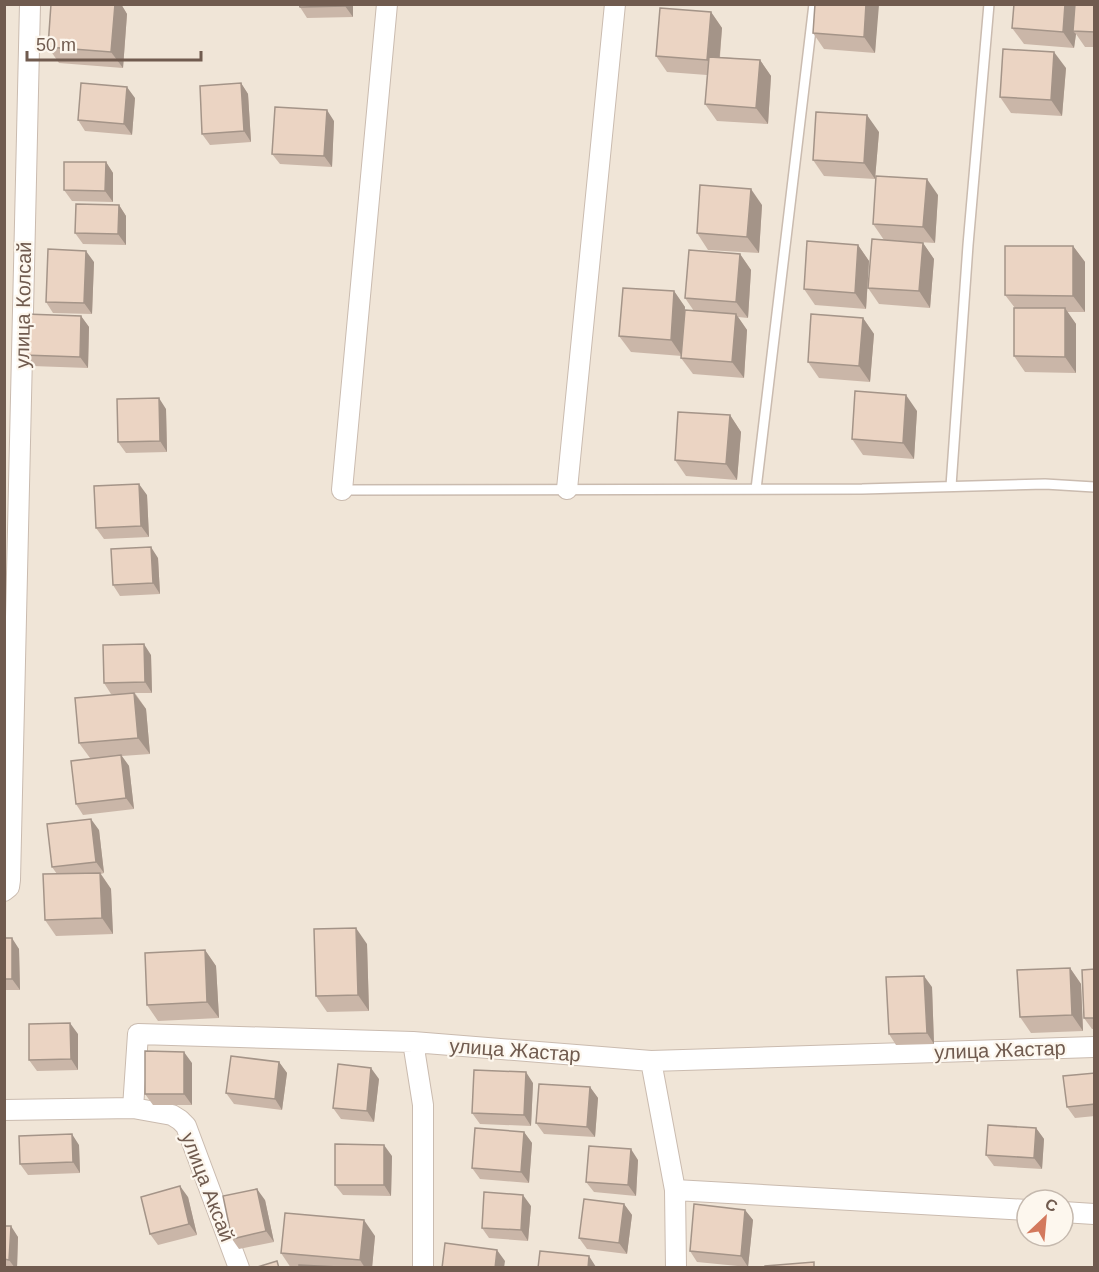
<svg xmlns="http://www.w3.org/2000/svg" width="1099" height="1272" viewBox="0 0 1099 1272" font-family="Helvetica,sans-serif">
<rect width="100%" height="100%" fill="#f9f3e8"/>
<!-- residential -->
<path fill="#f0e5d7" fill-rule="evenodd" d="M5 5H1094V1267L5 1268ZM1027 1200H1063V1236H1027Z"/>
<g fill="none" stroke-linecap="round" stroke-linejoin="round">
<defs>
<path id="service" d="M951 486 968 245 989 4
M756 489 814 4
M342 490 862 489 1045 484 1094 487"/>
<path id="minor" d="M567 489 615 4
M342 490 387 4
M4 891 9 887 10 880 30 4
M413 1042 423 1105V1268
M651 1061 675 1190 676 1268
M133 1108 138 1034 413 1042 651 1061 1094 1047
M4 1110 133 1108 172 1115 180 1120 186 1126 239 1268
M675 1190 1027 1210
M1063 1212 1094 1214"/>
</defs>
<!-- service casing -->
<use href="#service" stroke="#cabbaf" stroke-width="12"/>
<!-- minor casing -->
<use href="#minor" stroke="#cabbaf" stroke-width="22"/>
<!-- service -->
<use href="#service" stroke="#fff" stroke-width="9"/>
<!-- minor -->
<use href="#minor" stroke="#fff" stroke-width="20"/>
</g>
<!-- wall -->
<path fill="#cab6a8" d="M115 4H121L127 14 123 68 59 63 48 47Z
M353 4V17L307 18 300 7Z
M815 4H878L875 53 824 49 813 33Z
M1095 4V47H1085L1076 34 1074 48 1024 44 1012 28Z
M711 12 722 28 720 57 760 60 771 76 768 124 717 121 705 104 707 75 667 72 656 56Z
M1066 68 1062 116 1011 113 1000 97Z
M241 83 248 94 251 142 210 145 202 134Z
M135 98 132 135 85 131 78 120Z
M334 121 332 167 280 164 272 154Z
M879 132 875 179 824 176 813 160Z
M106 162 113 173V202L72 201 64 190Z
M938 195 935 243 884 240 873 224Z
M119 205 126 216V245L83 244 75 233Z
M762 205 759 253 708 250 697 233Z
M923 243 934 259 930 308 879 304 868 288Z
M858 245 869 261 866 309 815 305 804 289Z
M1073 246 1085 262V312H1067L1076 324V373L1025 372 1014 356 1015 308 1005 295Z
M740 254 751 270 748 318 738 317 747 330 744 378 693 374 681 358 682 356 631 352 619 336 674 291 685 307V310L694 311 685 298Z
M94 262 92 314 53 313 46 302Z
M81 316 89 327 88 368 32 366 24 355Z
M863 318 874 334 870 382 819 378 808 362Z
M166 409 167 452 126 453 118 442Z
M917 411 914 459 863 455 852 439Z
M730 415 741 432 737 480 686 476 675 460Z
M147 495 149 537 104 539 96 528Z
M158 558 160 594 120 596 113 585Z
M151 655 152 693H135L146 709 150 754 122 756 129 766 134 809 83 815 76 804 90 758 79 743 126 694H111L104 683Z
M99 830 104 873 101 874 111 889 113 934 56 936 45 920 57 874 52 867Z
M4 938 19 949 20 990H4Z
M367 944 369 1011 327 1012 316 996Z
M205 950 216 966 219 1018 158 1021 147 1005Z
M1070 968 1081 984 1083 1031 1031 1033 1020 1017Z
M1095 969V1029H1092L1084 1018Z
M932 987 934 1044 896 1045 889 1034Z
M78 1034V1070L37 1071 29 1060Z
M279 1062 287 1073 282 1110 234 1104 226 1093Z
M192 1063V1105H153L145 1094Z
M1095 1073V1116L1075 1118 1067 1107Z
M379 1079 374 1122 341 1119 333 1108Z
M533 1083 531 1126 480 1124 472 1113Z
M590 1087 598 1098 595 1137 544 1134 536 1123Z
M1036 1128 1044 1139 1042 1169 994 1166 986 1155Z
M524 1132 532 1143 529 1183 480 1179 472 1168Z
M79 1145 80 1173 28 1175 20 1164Z
M392 1156 391 1196 343 1195 335 1185Z
M638 1160 636 1196 594 1192 586 1182Z
M188 1197 197 1235 158 1245 150 1234Z
M265 1200 274 1242 239 1249 232 1239Z
M624 1204 632 1215 627 1254 587 1249 579 1238Z
M531 1206 528 1241 489 1238 482 1228Z
M745 1210 753 1220 748 1267 697 1262 690 1251Z
M4 1226 18 1237 17 1268H4Z
M375 1236 372 1268H291L281 1253Z"/>
<!-- shaded-wall -->
<path fill="#a49488" d="M115 4H121L127 14 123 68 111 52Z
M345 4H353V17L345 6Z
M866 4 879 5 875 53 864 37Z
M1065 4H1078L1073 31 1076 34 1074 48 1063 32Z
M711 12 722 28 718 76 707 60Z
M1054 52 1066 68 1062 116 1051 100Z
M760 60 771 76 768 124 756 108Z
M241 83 248 94 251 142 244 131Z
M127 87 135 98 132 135 124 124Z
M327 110 334 121 332 167 324 156Z
M867 115 879 132 875 179 864 163Z
M106 162 113 173V202L105 191Z
M927 179 938 195 935 243 923 227Z
M751 189 762 205 759 253 747 237Z
M119 205 126 216V245L118 234Z
M923 243 934 259 930 308 919 291Z
M858 245 869 261 866 309 855 293Z
M1073 246 1085 262V312L1073 296Z
M86 251 94 262 92 314 84 303Z
M740 254 751 270 748 318 736 302Z
M674 291 685 307 682 356 671 340Z
M1065 308 1076 324V373L1065 357Z
M736 314 747 330 744 378 732 362Z
M81 316 89 327 88 368 80 357Z
M863 318 874 334 870 382 859 366Z
M906 395 917 411 914 459 903 443Z
M159 398 166 409 167 452 160 441Z
M730 415 741 432 737 480 726 464Z
M139 484 147 495 149 537 141 526Z
M151 547 158 558 160 594 153 583Z
M144 644 151 655 152 693 145 682Z
M134 693 146 709 150 754 138 738Z
M121 755 129 766 134 809 126 798Z
M91 819 99 830 104 873 96 862Z
M100 873 111 889 113 934 102 918Z
M356 928 367 944 369 1011 358 995Z
M12 938 19 949 20 990 12 979Z
M205 950 216 966 219 1018 207 1002Z
M1070 968 1081 984 1083 1031 1072 1015Z
M924 976 932 987 934 1044 927 1033Z
M70 1023 78 1034V1070L71 1059Z
M184 1052 192 1063V1105L184 1094Z
M279 1062 287 1073 282 1110 275 1099Z
M371 1068 379 1079 374 1122 367 1111Z
M526 1072 533 1083 531 1126 524 1115Z
M590 1087 598 1098 595 1137 587 1127Z
M1036 1128 1044 1139 1042 1169 1034 1158Z
M524 1132 532 1143 529 1183 521 1172Z
M72 1134 79 1145 80 1173 73 1162Z
M384 1145 392 1156 391 1196 384 1185Z
M631 1149 638 1160 636 1196 628 1185Z
M180 1186 188 1197 197 1235 189 1224Z
M257 1189 265 1200 274 1242 266 1231Z
M523 1195 531 1206 528 1241 521 1230Z
M624 1204 632 1215 627 1254 619 1243Z
M745 1210 753 1220 748 1267 741 1256Z
M364 1220 375 1236 372 1268H365L360 1260Z
M11 1226 18 1237 17 1268H15L9 1260Z
M497 1250 505 1261 504 1268H495Z
M589 1256 596 1267V1268H588Z"/>
<!-- building -->
<path fill="#ebd4c3" stroke="#a49488" stroke-width="1.5" d="M51 4H115L111 52 48 47Z
M299 4H345V6L300 7Z
M815 4H866L864 37 813 33Z
M1014 4H1065L1063 32 1012 28Z
M1075 4H1095V32L1073 31Z
M660 8 711 12 707 60 656 56Z
M1003 49 1054 52 1051 100 1000 97Z
M709 57 760 60 756 108 705 104Z
M81 83 127 87 124 124 78 120Z
M241 83 244 131 202 134 200 86Z
M275 107 327 110 324 156 272 154Z
M816 112 867 115 864 163 813 160Z
M64 162H106L105 191 64 190Z
M876 176 927 179 923 227 873 224Z
M700 185 751 189 747 237 697 233Z
M76 204 119 205 118 234 75 233Z
M872 239 923 243 919 291 868 288Z
M807 241 858 245 855 293 804 289Z
M1005 246H1073V296L1005 295Z
M48 249 86 251 84 303 46 302Z
M689 250 740 254 736 302 685 298Z
M623 288 674 291 671 340 619 336Z
M1014 308H1065V357L1014 356Z
M685 310 736 314 732 362 681 358Z
M25 314 81 316 80 357 24 355Z
M811 314 863 318 859 366 808 362Z
M855 391 906 395 903 443 852 439Z
M159 398 160 441 118 442 117 399Z
M678 412 730 415 726 464 675 460Z
M139 484 141 526 96 528 94 486Z
M151 547 153 583 113 585 111 549Z
M144 644 145 682 104 683 103 645Z
M134 693 138 738 79 743 75 698Z
M121 755 126 798 76 804 71 761Z
M91 819 96 862 52 867 47 824Z
M100 873 102 918 45 920 43 874Z
M356 928 358 995 316 996 314 929Z
M4 938H12V979H4Z
M205 950 207 1002 147 1005 145 953Z
M1070 968 1072 1015 1020 1017 1017 970Z
M1095 969V1018H1084L1082 970Z
M924 976 927 1033 889 1034 886 977Z
M70 1023 71 1059 29 1060V1024Z
M145 1051 184 1052V1094H145Z
M231 1056 279 1062 275 1099 226 1093Z
M338 1064 371 1068 367 1111 333 1108Z
M474 1070 526 1072 524 1115 472 1113Z
M1095 1073V1104L1067 1107 1063 1076Z
M539 1084 590 1087 587 1127 536 1123Z
M988 1125 1036 1128 1034 1158 986 1155Z
M475 1128 524 1132 521 1172 472 1168Z
M72 1134 73 1162 20 1164 19 1136Z
M335 1144 384 1145V1185H335Z
M589 1146 631 1149 628 1185 586 1182Z
M180 1186 189 1224 150 1234 141 1197Z
M257 1189 266 1231 232 1239 223 1196Z
M484 1192 523 1195 521 1230 482 1228Z
M584 1199 624 1204 619 1243 579 1238Z
M694 1204 745 1210 741 1256 690 1251Z
M285 1213 364 1220 360 1260 281 1253Z
M4 1226H11L9 1260 4 1259Z
M445 1243 497 1250 495 1268H442Z
M540 1251 589 1256 588 1268H538Z
M277 1261 279 1268H254Z
M814 1262V1268H765V1266Z
M299 1265 359 1268H299Z"/>
<g text-anchor="middle" dominant-baseline="central" stroke-width="4.5" stroke-linejoin="round" paint-order="stroke">
<!-- street labels -->
<g font-size="20" fill="#705b4f" stroke="#fdf7ee">
<text transform="translate(23 305) rotate(-89)">улица Колсай</text>
<text transform="translate(515 1050) rotate(4)">улица Жастар</text>
<text transform="translate(1000 1050) rotate(-2)">улица Жастар</text>
<text transform="translate(208 1187) rotate(69)">улица Аксай</text>
</g>
</g>
<!-- border -->
<rect width="1099" height="1272" fill="none" stroke="#705b4f" stroke-width="12"/>
<!-- north arrow -->
<g transform="translate(1045 1218) rotate(26)"><circle r="28" fill="#fdf7ee" stroke="#c5b9ae" stroke-width="1.5"/>
<path d="M0-4.5L10 22L0 15L-10 22Z" fill="#d3795d"/>
<text y="-9" font-size="16" font-weight="bold" text-anchor="middle" fill="#705b4f">С</text>
</g>
<!-- scale -->
<path d="M27 51v9h174v-9" fill="none" stroke="#705b4f" stroke-width="3"/>
<text x="36" y="51" font-size="18" fill="#705b4f" stroke="#fdf7ee" stroke-width="4.5" paint-order="stroke">50 m</text>
</svg>
